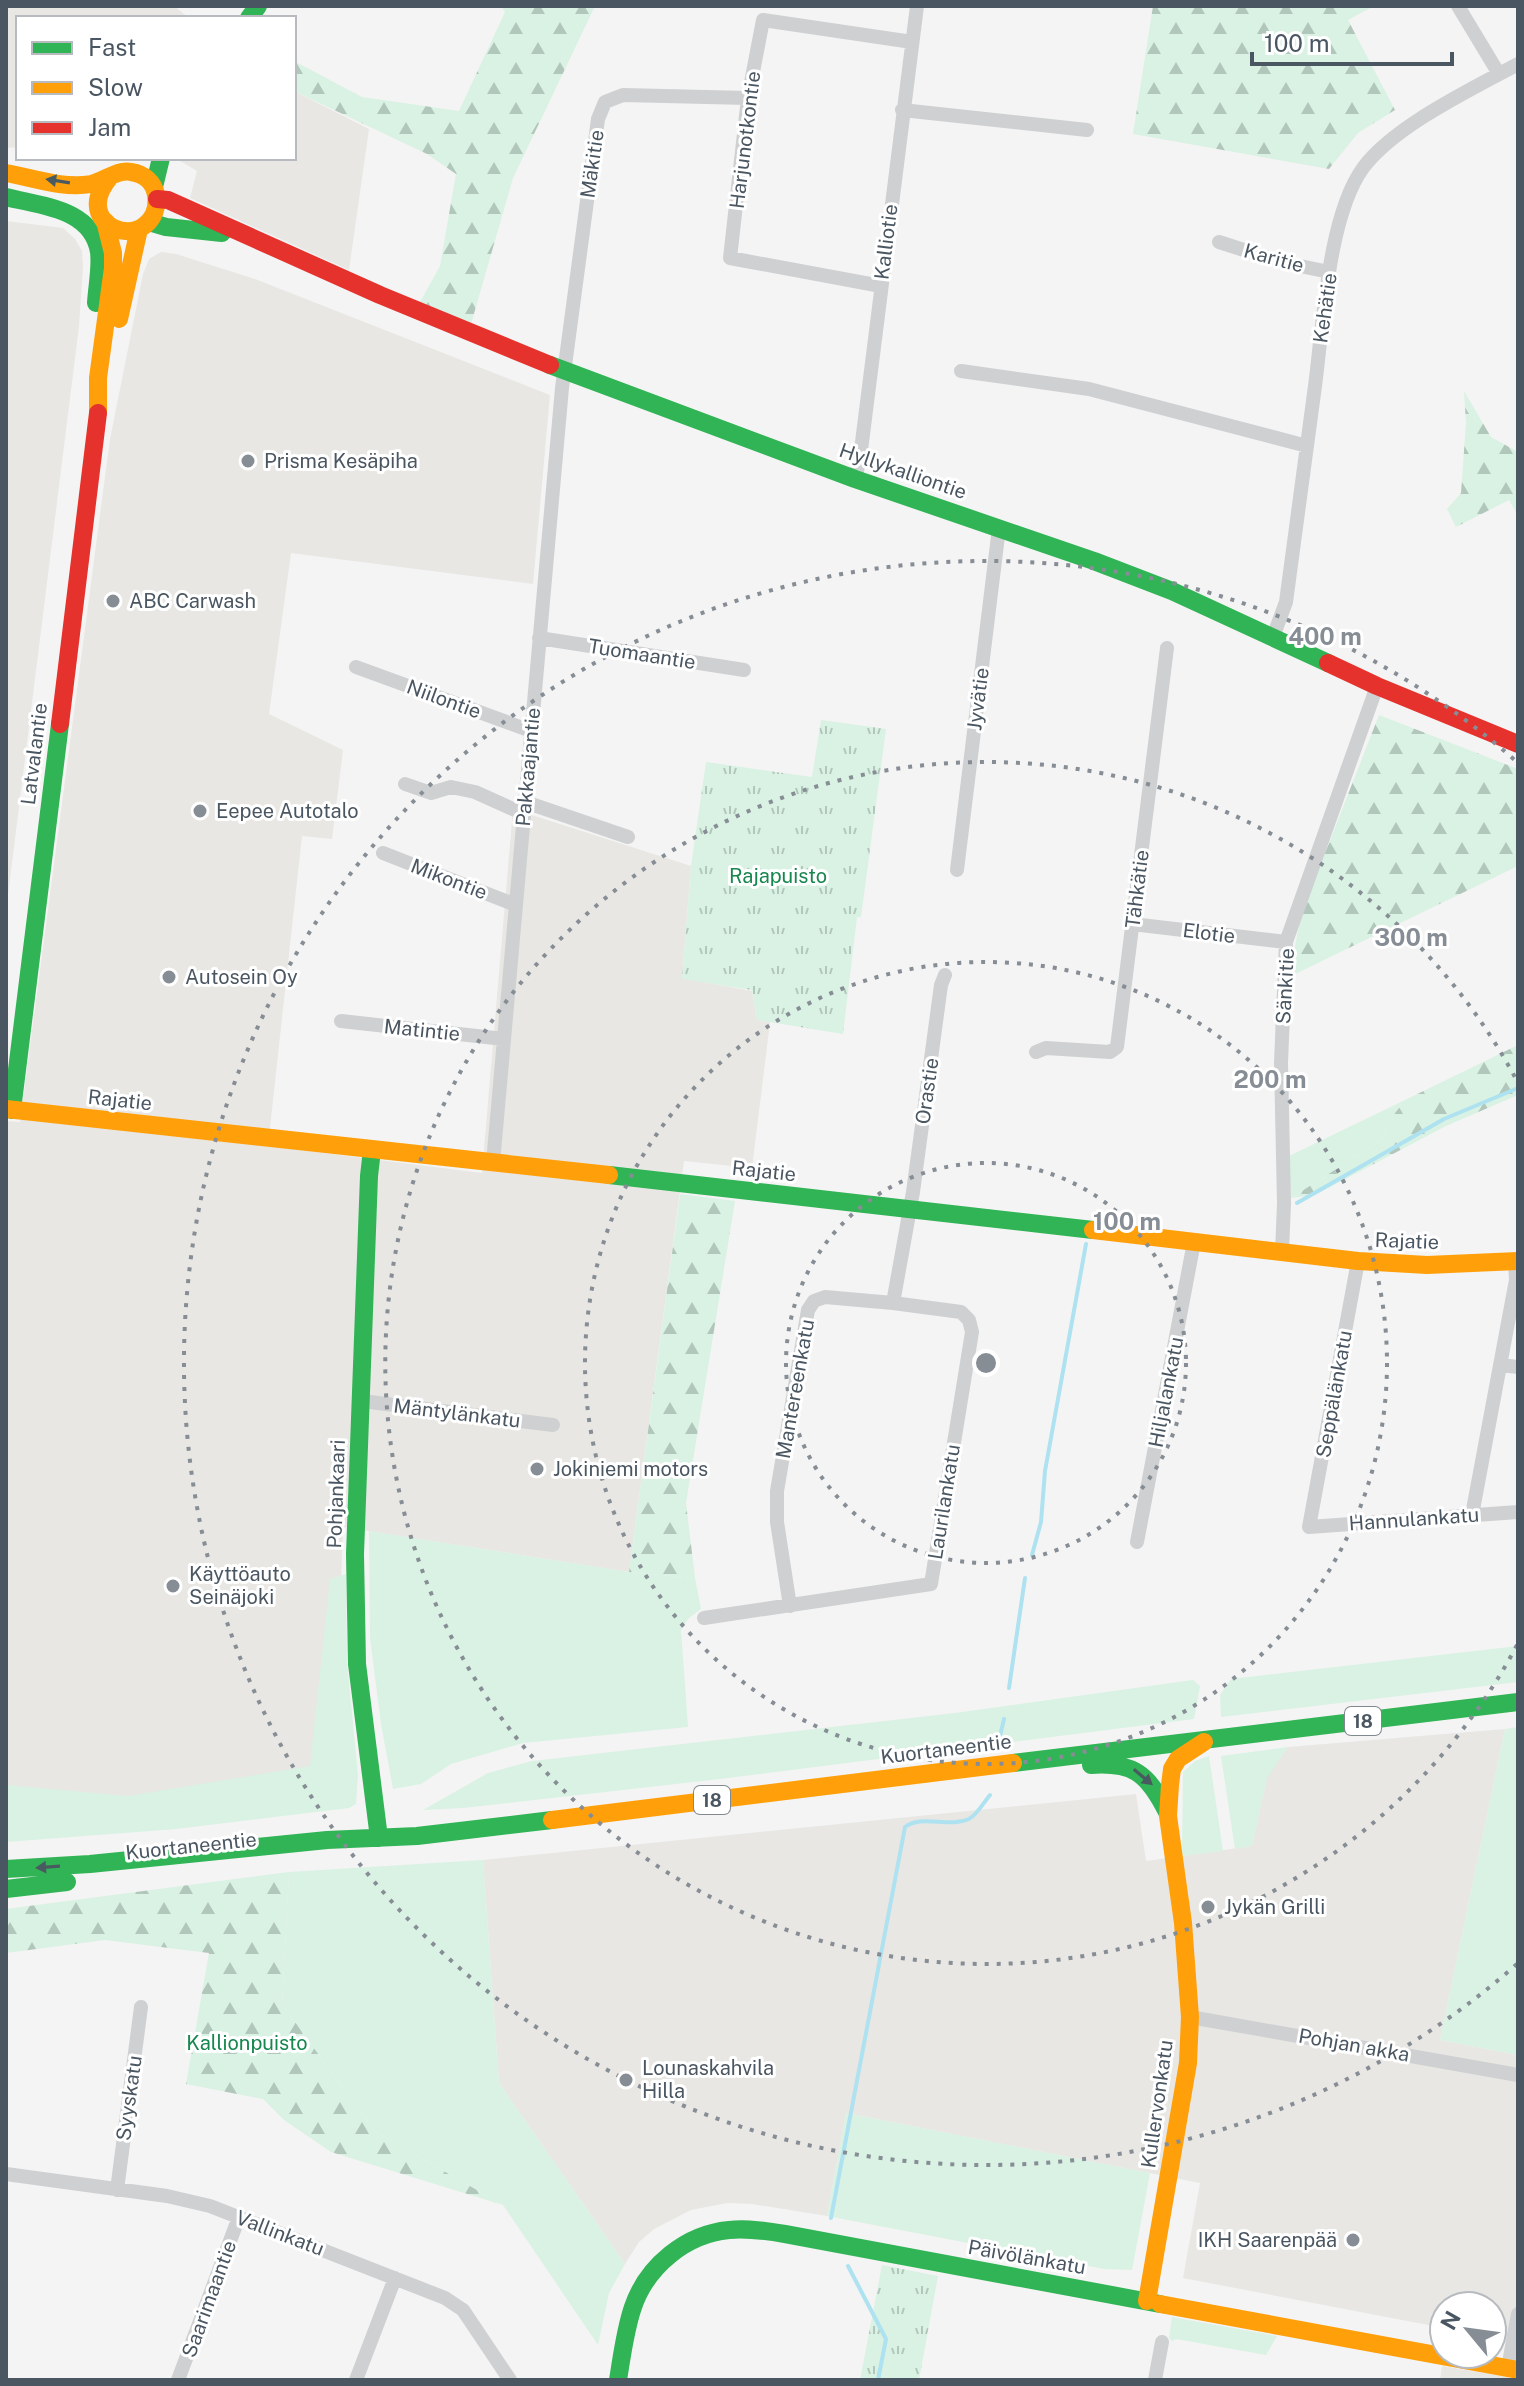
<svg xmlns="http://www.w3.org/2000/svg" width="1524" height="2386" viewBox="0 0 1524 2386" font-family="'Public Sans',sans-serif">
<defs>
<pattern id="forest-firs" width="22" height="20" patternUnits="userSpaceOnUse" patternTransform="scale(2)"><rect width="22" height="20" fill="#d9f2e3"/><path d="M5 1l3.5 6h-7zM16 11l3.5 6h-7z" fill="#b2c7bb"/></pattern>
<pattern id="park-tufts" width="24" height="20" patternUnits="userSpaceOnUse" patternTransform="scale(2)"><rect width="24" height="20" fill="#d9f2e3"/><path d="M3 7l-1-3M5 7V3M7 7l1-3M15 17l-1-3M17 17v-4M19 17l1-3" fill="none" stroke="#b2c7bb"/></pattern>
</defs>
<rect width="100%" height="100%" fill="#f4f4f4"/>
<!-- commercial -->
<path fill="#e8e7e3" d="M6 6H174L189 18H18V147L6 148Z
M294 91 369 129 349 270 190 198 197 171 177 159 294 158Z
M6 221 63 228 75 239 82 251 83 266 79 326 6 911Z
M161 252 176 254 255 279 550 395 533 584 291 553 269 714 343 750 332 839 302 836 268 1146 482 1173 513 809 691 866 682 978 752 991 757 1020 770 1022 752 1168 684 1161 629 1572 343 1527 334 1784 6 1804V1121L20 1122 110 439 143 274 149 259Z
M1505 1729 1440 2040 1518 2055V2342L1492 2337V2306H1444V2328L1183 2278 1200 2183 846 2113 827 2216 752 2204 727 2203 691 2210 654 2229 639 2242 625 2264 499 2083 483 1860 1136 1794 1146 1861 1252 1846 1267 1777 1288 1747Z
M1442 2366 1518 2379V2380H1440Z"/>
<!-- grass -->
<path fill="#d9f2e3" d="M1405 1100 1389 1121 1383 1139 1291 1198 1289 1156Z
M369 1531 629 1572 695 1578 701 1609 689 1618 681 1630 688 1727 523 1743 451 1764 421 1784 393 1789 381 1724 370 1638Z
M346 1574 347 1662 358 1775 356 1804 349 1808 176 1829 6 1842V1785L128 1796 310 1766 330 1579Z
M1518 1646V1682L1221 1717 1220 1695 1231 1679Z
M1193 1680 1200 1686 1194 1719 720 1779 463 1808 423 1810 488 1773 532 1761 955 1713Z
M1518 1727V2055L1440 2040 1505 1729Z
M1288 1747 1267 1778 1252 1846 1235 1849 1221 1756Z
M1209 1756 1223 1851 1182 1856 1183 1772 1195 1761Z
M483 1860 499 2083 625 2264 609 2293 598 2345 503 2205 374 2131 282 2004 289 1872Z
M846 2113 1150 2173 1132 2270 1104 2269 827 2216Z
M1172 2317 1177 2318 1277 2336 1266 2355 1176 2339 1172 2341 1169 2338Z"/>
<!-- forest -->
<path fill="url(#forest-firs)" d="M501 6H595L513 178 471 324 420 302 440 266 456 174 427 154 294 91V61L362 97 459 111 505 12Z
M1153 6H1374L1348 20 1395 110 1358 133 1329 169 1133 134Z
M1464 391 1491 437 1518 452V516L1509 500 1456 527 1447 509 1461 493 1466 423Z
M1379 715 1518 769V866L1293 975C1293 926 1313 883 1331 838 1347 797 1363 756 1379 715Z
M1518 1045V1095L1446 1126 1315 1195 1291 1198 1383 1139 1389 1121 1405 1100Z
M680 1194 735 1201 686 1503 695 1578 629 1572Z
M289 1872 282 2004 374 2131 503 2205 331 2152 284 2120 263 2099 186 2084 209 1953 105 1940 6 1953V1909Z"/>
<!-- park -->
<path fill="url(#park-tufts)" d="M821 720 886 729 861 917H857L843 1034 757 1020 752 990 682 979 691 866 706 762 812 777Z
M882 2265 938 2276 919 2380H860Z"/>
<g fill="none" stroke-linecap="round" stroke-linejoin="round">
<!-- stream -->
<path stroke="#aee2f0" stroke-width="4" d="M1297 1203 1444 1119 1518 1088
M1032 1555 1041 1522 1045 1471 1086 1244
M1009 1688 1025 1578
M994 1750 1000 1736 1004 1719
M831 2218 905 1827C921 1814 949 1828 969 1819 977 1815 984 1802 990 1795
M848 2266 886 2339 878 2380"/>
<!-- street -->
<path stroke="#ced0d2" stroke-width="14" d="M1458 6 1499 74
M902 110 1087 130
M1219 242 1281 262 1329 272
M881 286 730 258 748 98 763 20 912 42
M961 371 1089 389 1307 446
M855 479 860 458 917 6
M1273 637 1286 602C1296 530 1306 458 1315 386 1323 326 1328 216 1363 168 1394 126 1472 89 1518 64
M539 638 744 670
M356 667 531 731
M405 784 431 793 451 787 475 792 524 814
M525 802 628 837
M383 853 516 905
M957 870 999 528
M1132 924 1286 942
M341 1021 504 1039
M1036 1052 1046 1048 1110 1052 1117 1047 1167 648
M493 1163 562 388 598 119 605 102 623 95 748 98
M1282 1252 1284 1203 1281 1063 1286 942 1377 686
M1358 1261 1309 1527 1518 1512
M1500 1365 1518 1367
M362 1401 553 1425
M1472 1515 1516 1280 1515 1262
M1137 1542 1194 1242
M790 1606 777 1522V1491L808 1310 814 1301 825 1297 893 1303 913 1192 941 985 945 975
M704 1618 931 1584 972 1332 969 1320 961 1312 893 1303
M1190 2017 1518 2075
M6 2174 167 2196 210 2206 445 2298 463 2310 510 2380
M117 2190 141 2007
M1508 2368 1518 2314
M178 2380 239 2217
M356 2380 395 2278
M1155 2380 1162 2342"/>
<!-- fast -->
<path stroke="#30b455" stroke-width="18" d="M249 18 258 6
M154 187 161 158
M6 197C40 206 92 208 99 252 101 268 97 286 96 303
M149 222 166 227 222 233
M550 365 855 479 1094 561 1172 591 1328 663
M12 1110 60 724
M372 1150 369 1176 355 1554 357 1664 379 1838
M609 1175 1093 1230
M1013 1763 1518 1702
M1091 1765C1134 1762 1148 1774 1167 1812
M6 1869 90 1864 327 1840 417 1836 552 1820
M6 1889 67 1882
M618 2380C622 2356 625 2330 633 2307 647 2266 686 2234 729 2230 748 2228 767 2231 785 2234L1160 2304"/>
<!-- slow -->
<path stroke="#ff9f0a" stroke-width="18" d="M6 173C33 178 64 189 91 184 105 181 117 169 131 172 144 174 154 182 156 195 160 220 137 239 114 228 110 227 107 223 104 221 92 206 99 190 110 177
M119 319 139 229
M98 413V378L113 268V253L105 221
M6 1109 609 1175
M1093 1230 1358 1261 1427 1265 1518 1261
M552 1820 1013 1763
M1147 2301 1188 2063 1190 2017 1183 1923 1168 1816 1170 1785 1172 1769 1178 1759 1204 1742
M1160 2304 1518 2370"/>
<!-- jam -->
<path stroke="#e5322d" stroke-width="18" d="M157 199 168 200 380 295 550 365
M1328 663 1377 686 1518 744
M60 724 98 413"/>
</g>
<!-- one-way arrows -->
<defs><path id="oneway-solid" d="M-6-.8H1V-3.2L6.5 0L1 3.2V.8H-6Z" transform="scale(2)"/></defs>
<g fill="#495b60">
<use href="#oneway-solid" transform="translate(58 181) rotate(-171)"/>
<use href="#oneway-solid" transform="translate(1143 1777) rotate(40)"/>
<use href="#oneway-solid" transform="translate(48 1867) rotate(176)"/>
</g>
<!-- distance rings -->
<g fill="none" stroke="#868d94" stroke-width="4" stroke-dasharray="4 8">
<circle cx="986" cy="1363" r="200"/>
<circle cx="986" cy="1363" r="401"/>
<path d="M1517 1645A601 601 0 1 1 1517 1081"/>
<path d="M1517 1964A802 802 0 1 1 1517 762"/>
</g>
<!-- markers -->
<g fill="#868d94" stroke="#fff" stroke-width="3">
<circle cx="248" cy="461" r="8"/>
<circle cx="113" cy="601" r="8"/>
<circle cx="200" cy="811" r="8"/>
<circle cx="169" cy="977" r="8"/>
<circle cx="537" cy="1469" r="8"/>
<circle cx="173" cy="1586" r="8"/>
<circle cx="1208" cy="1907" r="8"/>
<circle cx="626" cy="2080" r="8"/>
<circle cx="1353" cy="2240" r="8"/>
</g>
<g text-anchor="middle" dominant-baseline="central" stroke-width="6" stroke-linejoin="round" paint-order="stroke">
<!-- shield labels -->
<g fill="#fff" stroke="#808990" stroke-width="2">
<rect x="1345" y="1707" width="36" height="28" rx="6"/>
<rect x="694" y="1786" width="36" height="28" rx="6"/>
</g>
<g font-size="18" font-weight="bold" fill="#4a5661">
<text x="1363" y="1721">18</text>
<text x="712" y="1800">18</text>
</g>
<!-- street labels -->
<g font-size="20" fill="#4a5661" stroke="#fff">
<text transform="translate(745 140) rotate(-83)">Harjunotkontie</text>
<text transform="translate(592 164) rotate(-82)">Mäkitie</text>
<text transform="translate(886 242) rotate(-83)">Kalliotie</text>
<text transform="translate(1274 258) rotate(15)">Karitie</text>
<text transform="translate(1325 308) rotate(-82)">Kehätie</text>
<text transform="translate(903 471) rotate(19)">Hyllykalliontie</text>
<text transform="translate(642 654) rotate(9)">Tuomaantie</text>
<text transform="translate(444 699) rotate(20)">Niilontie</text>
<text transform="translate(978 699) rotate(-83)">Jyvätie</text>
<text transform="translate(34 754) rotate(-83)">Latvalantie</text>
<text transform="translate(528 767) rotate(-85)">Pakkaajantie</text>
<text transform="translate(449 879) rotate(21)">Mikontie</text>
<text transform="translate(1137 889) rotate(-83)">Tähkätie</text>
<text transform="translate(1209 933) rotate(7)">Elotie</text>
<text transform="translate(1285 986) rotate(-87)">Sänkitie</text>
<text transform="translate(422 1030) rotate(6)">Matintie</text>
<text transform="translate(927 1091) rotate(-82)">Orastie</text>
<text transform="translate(120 1100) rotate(6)">Rajatie</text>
<text transform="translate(764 1171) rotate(6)">Rajatie</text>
<text transform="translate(1407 1241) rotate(2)">Rajatie</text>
<text transform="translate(795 1389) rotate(-80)">Mantereenkatu</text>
<text transform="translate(1166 1392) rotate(-79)">Hiljalankatu</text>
<text transform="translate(1334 1394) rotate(-80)">Seppälänkatu</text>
<text transform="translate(457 1413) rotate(7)">Mäntylänkatu</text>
<text transform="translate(336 1494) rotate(-88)">Pohjankaari</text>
<text transform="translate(944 1502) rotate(-81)">Laurilankatu</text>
<text transform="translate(1414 1519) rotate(-4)">Hannulankatu</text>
<text transform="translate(946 1749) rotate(-7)">Kuortaneentie</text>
<text transform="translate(191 1846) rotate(-6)">Kuortaneentie</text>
<text transform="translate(1354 2045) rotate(10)">Pohjan akka</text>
<text transform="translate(129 2098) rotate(-82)">Syyskatu</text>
<text transform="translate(1157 2104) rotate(-82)">Kullervonkatu</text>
<text transform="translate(280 2233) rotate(21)">Vallinkatu</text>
<text transform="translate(1027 2257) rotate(10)">Päivölänkatu</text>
<text transform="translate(209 2299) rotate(-70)">Saarimaantie</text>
</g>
<!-- poi labels -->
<g font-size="20" fill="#4a5661" stroke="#fff" text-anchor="start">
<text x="264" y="461">Prisma Kesäpiha</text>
<text x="129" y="601">ABC Carwash</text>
<text x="216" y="811">Eepee Autotalo</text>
<text x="185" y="977">Autosein Oy</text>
<text x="553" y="1469">Jokiniemi motors</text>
<text x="189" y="1574">Käyttöauto<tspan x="189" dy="23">Seinäjoki</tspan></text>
<text x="1224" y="1907">Jykän Grilli</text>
<text x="642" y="2068">Lounaskahvila<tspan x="642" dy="23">Hilla</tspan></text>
<text x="1337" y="2240" text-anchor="end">IKH Saarenpää</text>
</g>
<!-- park labels -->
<g font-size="20" fill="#17864f" stroke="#fff">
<text x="778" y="876">Rajapuisto</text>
<text x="247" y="2043">Kallionpuisto</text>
</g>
</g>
<circle cx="986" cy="1363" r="12" fill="#868d94" stroke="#fff" stroke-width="4"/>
<g font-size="24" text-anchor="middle" font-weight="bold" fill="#868d94" stroke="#fff" stroke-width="6" stroke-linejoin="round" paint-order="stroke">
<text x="1325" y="645">400 m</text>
<text x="1411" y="946">300 m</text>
<text x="1270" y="1088">200 m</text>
<text x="1127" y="1230">100 m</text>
</g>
<!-- border -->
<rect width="1524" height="2386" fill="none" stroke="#4a5661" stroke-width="16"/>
<!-- legend -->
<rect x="16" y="16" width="280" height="144" fill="#ffffff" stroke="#b7bbc0" stroke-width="2"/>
<rect x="32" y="42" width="40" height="12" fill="#30b455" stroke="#b7bbc0" stroke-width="2"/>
<text x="88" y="56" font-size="24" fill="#4a5661">Fast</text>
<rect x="32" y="82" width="40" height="12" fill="#ff9f0a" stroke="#b7bbc0" stroke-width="2"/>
<text x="88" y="96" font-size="24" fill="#4a5661">Slow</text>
<rect x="32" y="122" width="40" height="12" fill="#e5322d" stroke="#b7bbc0" stroke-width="2"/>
<text x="88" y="136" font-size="24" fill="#4a5661">Jam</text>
<!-- north arrow -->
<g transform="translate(1468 2330) rotate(299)"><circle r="38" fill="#ffffff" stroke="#b7bbc0" stroke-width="2"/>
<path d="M0-6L14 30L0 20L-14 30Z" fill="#868d94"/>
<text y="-12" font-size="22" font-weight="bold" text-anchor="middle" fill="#4a5661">N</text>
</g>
<!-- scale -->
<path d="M1252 52v12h200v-12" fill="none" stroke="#4a5661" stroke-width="4"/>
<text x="1264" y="52" font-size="24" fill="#4a5661" stroke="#ffffff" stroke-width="6" paint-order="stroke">100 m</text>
</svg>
